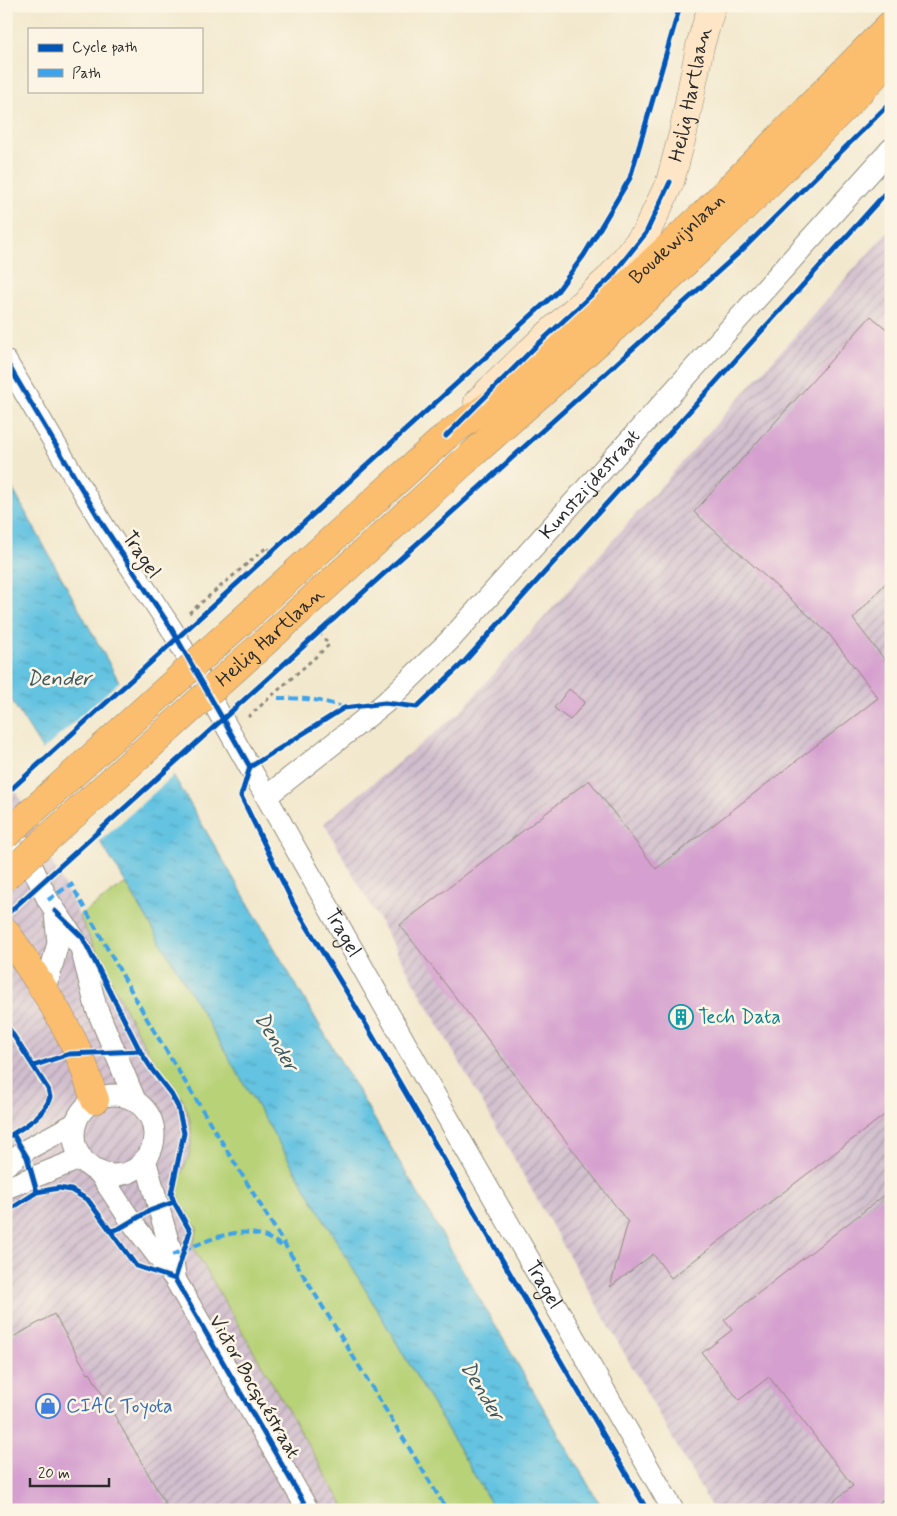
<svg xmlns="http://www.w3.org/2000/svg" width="897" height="1516" viewBox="0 0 897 1516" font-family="Mynerve,sans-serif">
<defs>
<pattern id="industrial-furrows" width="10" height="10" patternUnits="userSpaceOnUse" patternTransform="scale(1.25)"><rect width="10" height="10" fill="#d0bdcd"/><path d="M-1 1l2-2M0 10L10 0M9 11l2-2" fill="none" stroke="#a99aa7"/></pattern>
<pattern id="water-ripples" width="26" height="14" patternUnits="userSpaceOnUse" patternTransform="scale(1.25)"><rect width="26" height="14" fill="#63c3e1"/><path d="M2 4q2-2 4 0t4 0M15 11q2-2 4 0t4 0" fill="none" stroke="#529fb7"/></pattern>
</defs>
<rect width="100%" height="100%" fill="#fcf5e5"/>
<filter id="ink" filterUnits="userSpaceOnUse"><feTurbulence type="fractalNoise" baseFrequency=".02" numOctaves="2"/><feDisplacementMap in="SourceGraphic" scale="10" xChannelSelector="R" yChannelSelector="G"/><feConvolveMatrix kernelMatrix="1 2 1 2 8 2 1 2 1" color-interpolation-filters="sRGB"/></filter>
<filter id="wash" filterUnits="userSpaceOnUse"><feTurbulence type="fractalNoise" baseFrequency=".0096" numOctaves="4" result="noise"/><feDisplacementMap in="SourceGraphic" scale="20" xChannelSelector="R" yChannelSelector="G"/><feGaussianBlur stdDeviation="1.12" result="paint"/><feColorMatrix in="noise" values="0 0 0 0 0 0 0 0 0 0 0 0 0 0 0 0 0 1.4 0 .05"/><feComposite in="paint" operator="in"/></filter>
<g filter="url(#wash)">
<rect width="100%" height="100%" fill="#f2e8cd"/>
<!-- industrial -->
<path fill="url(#industrial-furrows)" d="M891 231V1510H713L324 823 459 713 887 232Z
M6 762 14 787 144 1044 152 1058 175 1088 187 1109 190 1122 191 1143 189 1155 179 1178 182 1205 197 1229 193 1248 346 1510H6Z"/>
<!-- grass -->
<path fill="#b8d278" stroke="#727e52" d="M126 883 495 1510H346L193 1247 197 1229C189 1216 178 1203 178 1188 178 1176 186 1166 189 1155 193 1141 192 1124 187 1110 180 1089 162 1075 151 1056 124 1011 103 963 79 916Z"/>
<!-- water -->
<path fill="url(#water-ripples)" stroke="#477786" d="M6 477 127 696 603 1510H495L126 883 12 701 6 691Z"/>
<!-- pier -->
<path fill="#f2e8cd" d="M121 680 175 774 98 843 41 752Z"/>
<g id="blocks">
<!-- building -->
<path fill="#d5a0cf" d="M871 316 891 333V577L853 619 891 668V1110L671 1278 653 1254 610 1287 628 1222 400 925 589 780 656 869 878 698 829 634 694 512Z
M569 689 585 702 570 720 554 708Z
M891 1190V1494L870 1510H822L853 1486 769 1377 739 1400 702 1353 732 1330 724 1320Z
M54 1314 88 1374 90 1373 169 1510H6V1341Z"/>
</g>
</g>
<g filter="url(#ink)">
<use href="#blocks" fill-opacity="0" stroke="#8e8a7c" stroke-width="1"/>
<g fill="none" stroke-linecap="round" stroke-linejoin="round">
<defs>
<g id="street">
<path id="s1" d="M6 361 103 525 171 628 425 1078 673 1510"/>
<path id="s2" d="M267 796 385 703 449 641 891 149"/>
<path d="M6 820 27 856 48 900 81 948 96 1007 135 1100"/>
<path d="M43 987 49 977 58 943 55 913"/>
<circle cx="114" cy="1135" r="40"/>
<path d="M145 1159 172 1255 175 1275"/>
<path d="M6 1165 24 1151 76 1123"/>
<path d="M98 1171 131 1221 175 1279 308 1510"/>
<path d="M6 1188 82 1158"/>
</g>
<g id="secondary">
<path id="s3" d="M478 402 536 346 610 278 646 233 670 182 683 133 700 46 712 6"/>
</g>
<g id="primary">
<path id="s4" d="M446 436 505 394 616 296 707 211 891 24"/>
<path d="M467 459C612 330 759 201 891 58"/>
<path d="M6 932C32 971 59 1010 78 1052 85 1067 89 1084 95 1100"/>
</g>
</defs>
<!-- street casing -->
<use href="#street" stroke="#8e8a7c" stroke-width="23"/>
<!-- secondary casing -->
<use href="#secondary" stroke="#8e8a7c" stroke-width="29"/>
<!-- primary casing -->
<use href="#primary" stroke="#8e8a7c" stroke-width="29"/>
<!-- path -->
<path stroke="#8e8a7c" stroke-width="3" stroke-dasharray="4 4" stroke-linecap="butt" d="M189 613 267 547 272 552
M248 717 329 645 319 632"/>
<!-- street -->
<use href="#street" stroke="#fff" stroke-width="21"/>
<!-- secondary -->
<use href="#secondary" stroke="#fde5c5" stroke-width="28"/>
<!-- primary -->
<use href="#primary" stroke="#fbbd6e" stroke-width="28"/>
<defs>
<g id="primary-bridge">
<path d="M6 835 446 436"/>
<path id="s5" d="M6 876 467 459"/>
</g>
</defs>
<!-- primary-bridge casing -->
<use href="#primary-bridge" stroke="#8e8a7c" stroke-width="29" stroke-linecap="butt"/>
<!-- primary-bridge -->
<use href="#primary-bridge" stroke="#fbbd6e" stroke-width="28"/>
<!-- quiet -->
<path stroke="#3ea3eb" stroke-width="4" stroke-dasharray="8 4" stroke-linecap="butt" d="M278 698C302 698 322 699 344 708
M48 900 71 884 151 1026 447 1510
M172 1255C212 1240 246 1217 284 1248"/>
<defs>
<path id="cycleway" d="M6 361 103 525 171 628 250 767
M446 436 536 346 610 278 646 233 670 182
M6 794 556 293 584 255 630 178 680 6
M55 911 83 938 140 1051 153 1071 171 1094 178 1107 184 1133 171 1194 174 1202 190 1231 175 1279
M6 915 741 251 891 102
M6 1024 48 1089 50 1097C45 1116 22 1128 6 1138
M33 1066 69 1054 140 1051
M13 1134 27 1157 37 1192
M6 1212 37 1192 59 1188 71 1190 88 1200 136 1266 175 1279
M111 1231 120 1228 149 1211 174 1202
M175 1279 308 1510
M647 1510 354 1004 294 905 241 796 250 767 344 708 385 703 417 707 465 661 891 187"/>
</defs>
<!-- cycleway casing -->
<use href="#cycleway" stroke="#fcf5e5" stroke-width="8"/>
<!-- cycleway -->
<use href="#cycleway" stroke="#0057b8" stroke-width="5"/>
</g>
</g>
<!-- icons -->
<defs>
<symbol id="building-ring" viewBox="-11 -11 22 22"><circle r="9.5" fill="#fcf5e5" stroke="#0f9aa8" stroke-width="1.5"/><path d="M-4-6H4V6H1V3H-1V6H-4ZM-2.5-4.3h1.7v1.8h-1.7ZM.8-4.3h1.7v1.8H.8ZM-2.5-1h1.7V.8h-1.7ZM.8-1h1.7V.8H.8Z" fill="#0f9aa8"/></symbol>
<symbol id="shop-ring" viewBox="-11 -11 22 22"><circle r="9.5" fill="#fcf5e5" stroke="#3f7fe0" stroke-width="1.5"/><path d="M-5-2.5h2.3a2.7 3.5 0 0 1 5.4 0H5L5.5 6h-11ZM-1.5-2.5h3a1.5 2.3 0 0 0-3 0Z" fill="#3f7fe0"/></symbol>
</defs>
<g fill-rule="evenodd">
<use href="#building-ring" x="667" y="1003" width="28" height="28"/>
<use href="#shop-ring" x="34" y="1392" width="28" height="28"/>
</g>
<g text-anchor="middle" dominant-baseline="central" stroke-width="5" stroke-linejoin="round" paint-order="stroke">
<!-- street labels -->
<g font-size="20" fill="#2b2b2b" stroke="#fcf5e5">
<text stroke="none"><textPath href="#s3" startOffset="385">Heilig Hartlaan</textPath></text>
<text stroke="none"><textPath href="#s4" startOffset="304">Boudewijnlaan</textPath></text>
<text stroke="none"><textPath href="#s2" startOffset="450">Kunstzijdestraat</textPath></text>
<text transform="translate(141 555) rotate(56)">Tragel</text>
<text stroke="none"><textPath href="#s5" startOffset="356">Heilig Hartlaan</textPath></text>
<text stroke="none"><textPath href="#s1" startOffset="664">Tragel</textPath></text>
<text stroke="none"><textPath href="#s1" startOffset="1069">Tragel</textPath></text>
<text transform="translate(254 1387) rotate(60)">Victor Bocquéstraat</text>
</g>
<!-- culture labels -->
<g font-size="20" fill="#0d838f" stroke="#fcf5e5" text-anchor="start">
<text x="698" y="1017">Tech Data</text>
</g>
<!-- shop labels -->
<g font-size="20" fill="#366cbe" stroke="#fcf5e5" text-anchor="start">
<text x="66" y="1406">CIAC Toyota</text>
</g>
<!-- water labels -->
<g font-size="21" font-style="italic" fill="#3c5962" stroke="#fcf5e5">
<text x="59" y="679">Dender</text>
<text transform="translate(276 1042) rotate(59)">Dender</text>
<text transform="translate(482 1391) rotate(59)">Dender</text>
</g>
</g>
<!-- margin -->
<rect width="897" height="1516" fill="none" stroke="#fcf5e5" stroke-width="25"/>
<!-- legend -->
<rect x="28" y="28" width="175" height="65" fill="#fcf5e5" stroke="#a8a49b"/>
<rect x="38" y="44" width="25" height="8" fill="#0057b8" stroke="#a8a49b"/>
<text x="72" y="52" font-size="15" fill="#2b2b2b">Cycle path</text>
<rect x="38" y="69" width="25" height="8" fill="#3ea3eb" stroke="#a8a49b"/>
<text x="72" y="78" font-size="15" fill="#2b2b2b">Path</text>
<!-- scale -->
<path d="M30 1478v8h79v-8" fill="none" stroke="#2b2b2b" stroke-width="2.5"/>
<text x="38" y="1478" font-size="15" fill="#2b2b2b" stroke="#fcf5e5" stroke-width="4" paint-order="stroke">20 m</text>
</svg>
